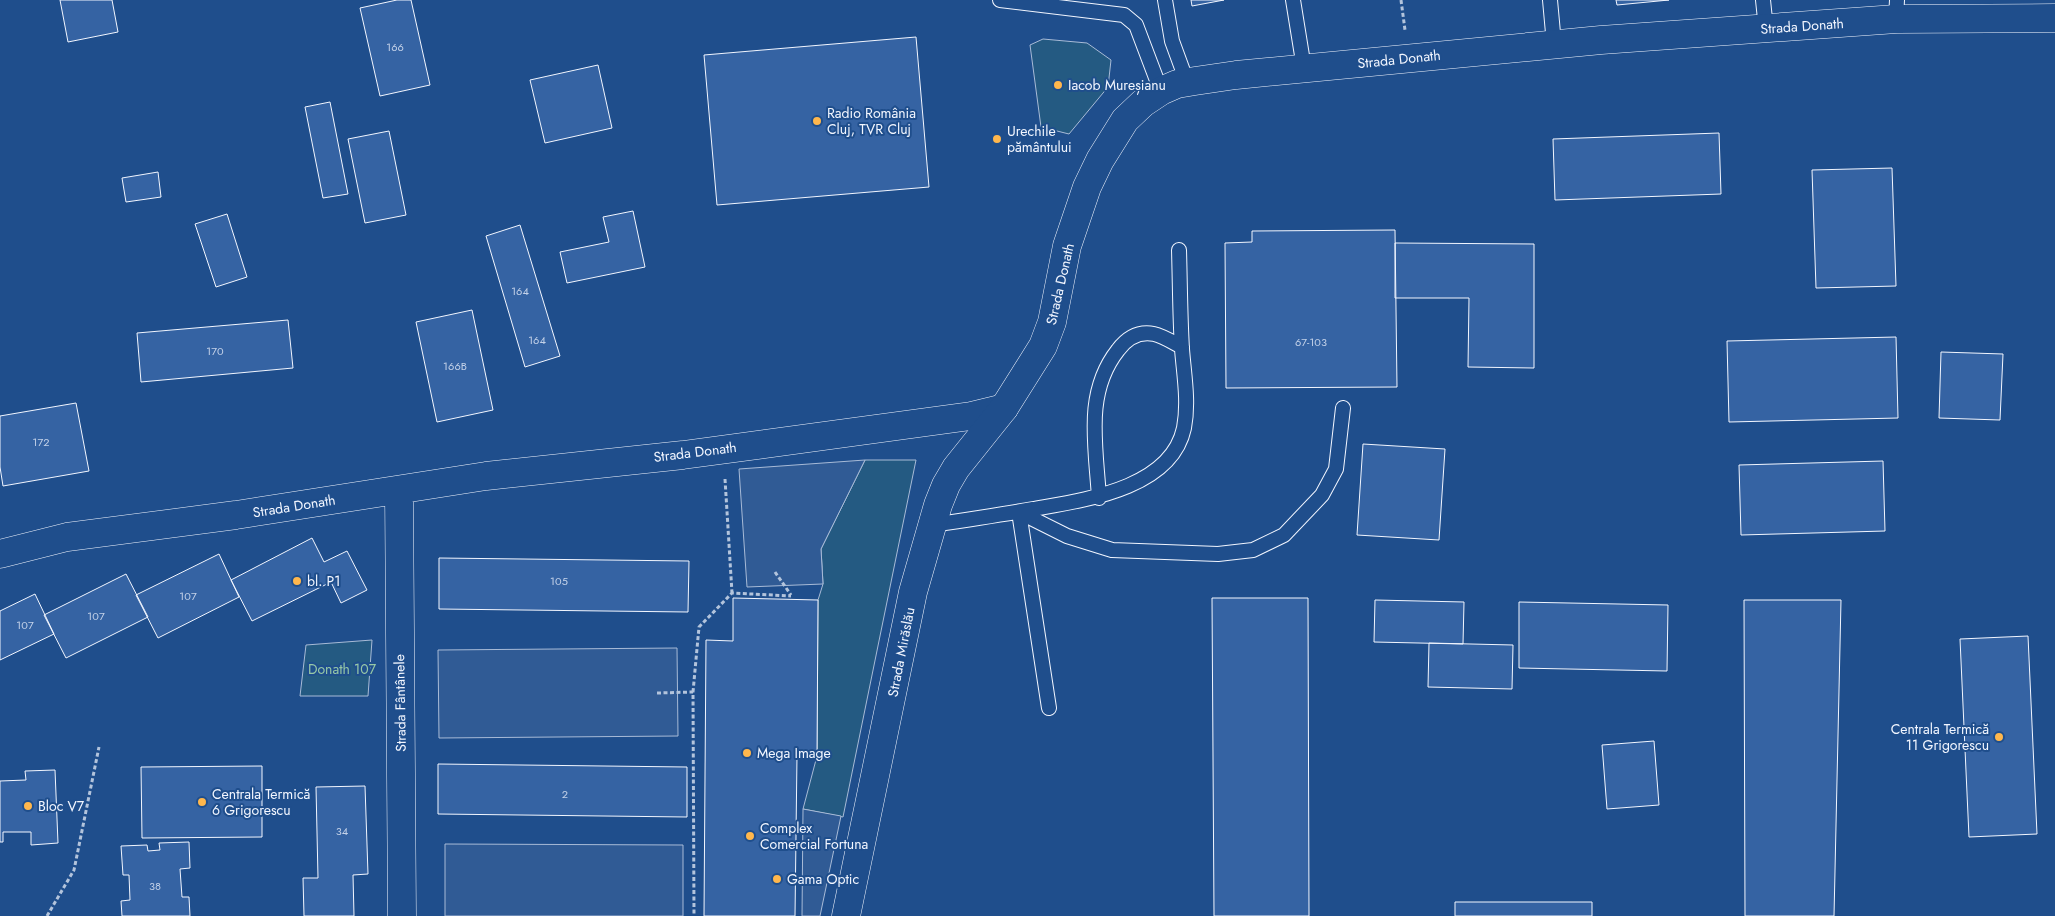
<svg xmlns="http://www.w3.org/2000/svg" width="2055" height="916" viewBox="0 0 2055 916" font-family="Jost,sans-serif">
<rect width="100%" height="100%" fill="#1f4e8c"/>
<!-- green -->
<path fill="#245a82" stroke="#a8bbd7" d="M1043 39 1087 43 1111 60 1108 87 1069 134 1041 127 1030 45Z
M865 460H916L843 817 803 809 817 756 818 600 823 584 821 549Z
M372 640 368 696H300L306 645Z"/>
<!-- parking -->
<path fill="#305b95" stroke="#a8bbd7" d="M865 460 821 549 823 584 747 587 739 469Z
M677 648 678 736 439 738 438 650Z
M803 809 841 816 820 916H802Z
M445 844 683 845V916H445Z"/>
<!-- building -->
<path fill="#3563a3" stroke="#f2f6ff" d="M60 0H112L118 32 68 42Z
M397 0H411L430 85 380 96 360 8Z
M1191 0H1224L1192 6Z
M1616 0H1669L1617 5Z
M916 37 929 187 717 205 704 55Z
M598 65 612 128 545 143 530 80Z
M330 102 348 194 323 198 305 107Z
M389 131 406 215 365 223 348 139Z
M1719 133 1721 194 1555 200 1553 139Z
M1892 168 1896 286 1816 288 1812 170Z
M158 172 161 197 126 202 122 178Z
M633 211 645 267 567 283 560 252 609 242 603 217Z
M227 214 247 277 216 287 195 224Z
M520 225 560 356 525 367 486 236Z
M1395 230 1397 387 1226 388 1225 243 1252 242V231Z
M1395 243 1534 244V368L1468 367 1469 298H1395Z
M472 310 493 410 437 422 416 322Z
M288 320 293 368 141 382 137 333Z
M1896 337 1898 418 1729 422 1727 341Z
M1941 352 2003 354 2000 420 1939 418Z
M76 403 89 471 3 486 0 467V416Z
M1363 444 1445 449 1439 540 1357 535Z
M1883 461 1885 531 1741 535 1739 465Z
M312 538 324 562 347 551 367 590 341 603 331 582 252 621 231 580Z
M219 554 239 597 158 638 136 595Z
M439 558 689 561 688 612 439 609Z
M126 574 148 617 66 658 44 615Z
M35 594 54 634 0 660V611Z
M733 598 818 600 817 756 797 755 795 916H704L706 640 733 641Z
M1212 598H1308L1309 916H1214Z
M1375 600 1464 602 1463 644 1374 642Z
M1744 600H1841L1834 916H1745Z
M1519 602 1668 605 1667 671 1519 668Z
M2028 636 2037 834 1969 837 1960 639Z
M1429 643 1513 645 1512 689 1428 687Z
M1654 741 1659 805 1607 809 1602 745Z
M438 764 687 767V817L438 814Z
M262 766V837L142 838 141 767Z
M55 770 58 843 31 845V832H3V842H0V781L26 780 25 771Z
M365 786 368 874 353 875 354 916H304L303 878H318L316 787Z
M189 842 190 868 180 869 182 897H189L190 916H122L121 901 130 900 129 875H123L121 846 147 845 148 851 160 850 159 843Z
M1455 902H1592V916H1455Z"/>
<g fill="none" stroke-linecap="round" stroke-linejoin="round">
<defs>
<path id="service" d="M1000 0 1124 15 1136 25 1161 91
M1165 0 1172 41 1187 82
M1293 0 1304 68
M1550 0 1554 44
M1763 0 1766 29
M1896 19 1897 0
M1099 498C1096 446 1084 393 1118 350 1127 338 1139 331 1154 334 1163 336 1174 343 1182 347
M1019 512 1067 536 1112 550 1218 554 1253 550 1284 535 1322 495 1336 469 1343 408
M1019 512 1049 708
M932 525C966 520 1000 515 1033 509 1084 500 1171 489 1184 428 1189 402 1184 375 1182 349 1180 316 1180 283 1179 250"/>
<path id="minor" d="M399 490 402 916
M0 554 67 537 236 515 486 476 683 455 971 416 1004 408"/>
<path id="secondary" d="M846 916 913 592 938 505 946 485 956 468 1004 408 1043 346 1052 322 1067 246 1087 187 1100 160 1125 120 1143 103 1161 91 1177 84 1195 81 1236 75 1601 40 1896 19 2055 18"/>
</defs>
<!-- service casing -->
<use href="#service" stroke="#f2f6ff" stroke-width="16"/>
<!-- minor casing -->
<use href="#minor" stroke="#f2f6ff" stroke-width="29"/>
<!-- secondary casing -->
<use href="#secondary" stroke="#f2f6ff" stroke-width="29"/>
<!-- path -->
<path stroke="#b3c4dc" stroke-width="3" stroke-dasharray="4 2.5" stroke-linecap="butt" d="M1401 0 1405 30
M725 479 732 593
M775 572 791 595
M693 692 699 627 732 593 791 596
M657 693 693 692 694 916
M47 916 74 870 99 747"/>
<!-- service -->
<use href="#service" stroke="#1f4e8c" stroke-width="14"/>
<!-- minor -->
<use href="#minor" stroke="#1f4e8c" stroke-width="28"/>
<!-- secondary -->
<use href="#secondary" stroke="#1f4e8c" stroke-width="28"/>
</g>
<!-- markers -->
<g fill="#ffb74d" stroke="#1f4e8c" stroke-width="2">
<circle cx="1058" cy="85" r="5"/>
<circle cx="817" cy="121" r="5"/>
<circle cx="997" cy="139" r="5"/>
<circle cx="297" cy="581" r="5"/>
<circle cx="1999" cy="737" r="5"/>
<circle cx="747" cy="753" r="5"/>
<circle cx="202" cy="802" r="5"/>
<circle cx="28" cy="806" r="5"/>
<circle cx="750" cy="836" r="5"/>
<circle cx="777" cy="879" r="5"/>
</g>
<g text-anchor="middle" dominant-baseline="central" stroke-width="4" stroke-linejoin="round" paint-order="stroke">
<!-- number labels -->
<g font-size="11" fill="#c3d1e8">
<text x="395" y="47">166</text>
<text x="520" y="291">164</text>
<text x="537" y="340">164</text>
<text x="1311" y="342">67-103</text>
<text x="215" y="351">170</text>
<text x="455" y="366">166B</text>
<text x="41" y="442">172</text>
<text x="559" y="581">105</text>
<text x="188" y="596">107</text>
<text x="96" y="616">107</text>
<text x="25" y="625">107</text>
<text x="565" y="794">2</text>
<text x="342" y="831">34</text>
<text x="155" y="886">38</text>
</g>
<!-- street labels -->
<g font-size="14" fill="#f2f6ff" stroke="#1f4e8c">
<text transform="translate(1802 26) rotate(-4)">Strada Donath</text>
<text transform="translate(1399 59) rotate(-6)">Strada Donath</text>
<text transform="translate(1060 284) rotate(-77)">Strada Donath</text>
<text transform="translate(695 452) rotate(-7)">Strada Donath</text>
<text transform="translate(294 506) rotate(-9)">Strada Donath</text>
<text transform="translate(901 652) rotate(-79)">Strada Mirăslău</text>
<text transform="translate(400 703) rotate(-91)">Strada Fântânele</text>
</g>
<!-- poi labels -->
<g font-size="14" fill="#f2f6ff" stroke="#1f4e8c" text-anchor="start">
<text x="1068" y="85">Iacob Mureșianu</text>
<text x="827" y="113">Radio România<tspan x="827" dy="16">Cluj, TVR Cluj</tspan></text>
<text x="1007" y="131">Urechile<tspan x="1007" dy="16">pământului</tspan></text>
<text x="307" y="581">bl. P1</text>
<text x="1989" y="729" text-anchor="end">Centrala Termică<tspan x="1989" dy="16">11 Grigorescu</tspan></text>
<text x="757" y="753">Mega Image</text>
<text x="212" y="794">Centrala Termică<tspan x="212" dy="16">6 Grigorescu</tspan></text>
<text x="38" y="806">Bloc V7</text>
<text x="760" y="828">Complex<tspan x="760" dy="16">Comercial Fortuna</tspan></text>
<text x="787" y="879">Gama Optic</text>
</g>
<!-- park labels -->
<g font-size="14" fill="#97c8a6" stroke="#1f4e8c">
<text x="342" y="669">Donath 107</text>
</g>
</g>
</svg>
